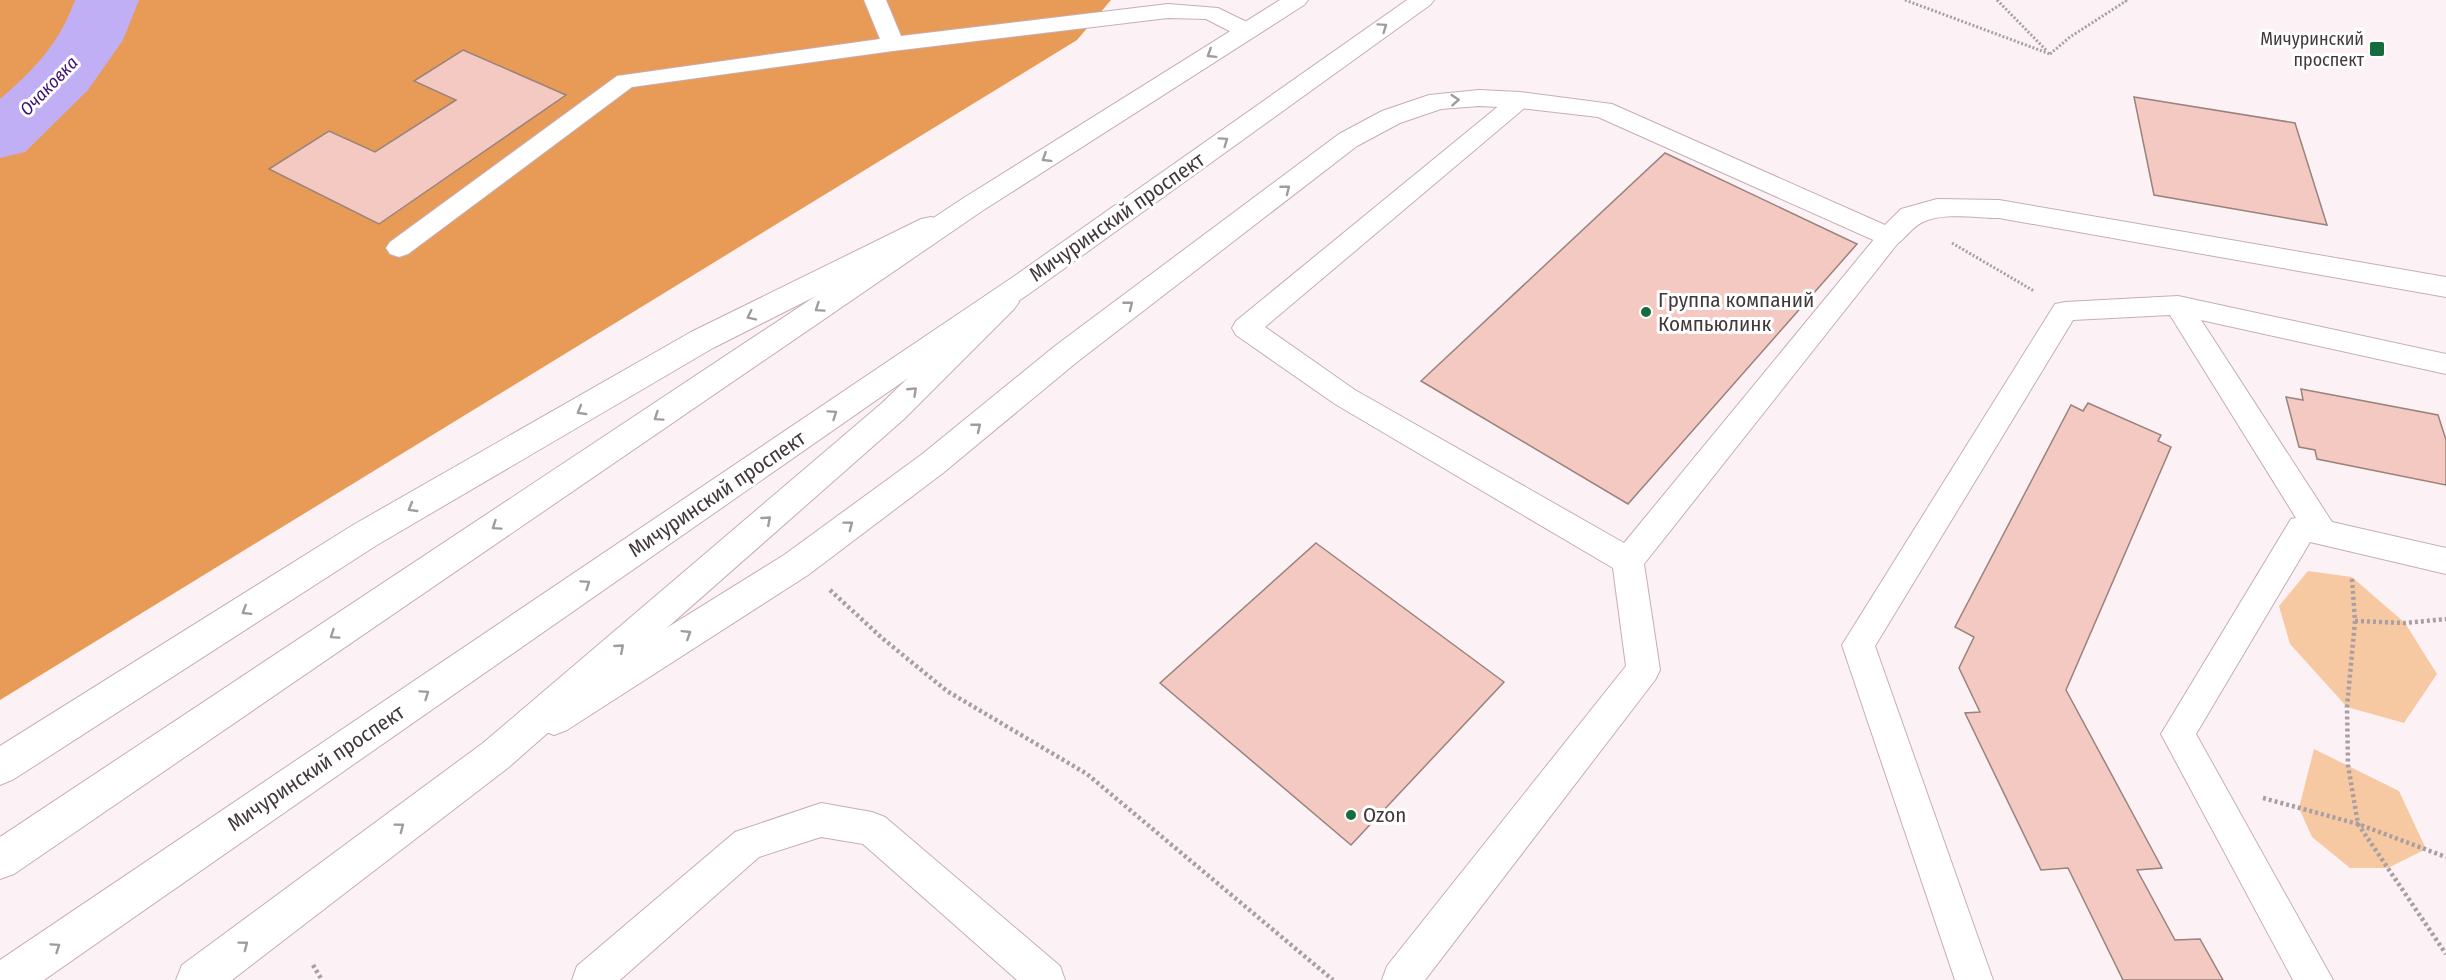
<svg xmlns="http://www.w3.org/2000/svg" width="2446" height="980" viewBox="0 0 2446 980" font-family="'Fira Sans Condensed',sans-serif">
<rect width="100%" height="100%" fill="#fcf2f5"/>
<!-- green -->
<path fill="#f7c9a3" d="M2308 571 2352 577 2405 623 2437 674 2404 723 2347 707 2290 644 2279 606Z
M2314 749 2399 791 2426 849 2388 868H2350L2312 837 2299 808Z"/>
<!-- forest -->
<path fill="#e79b56" fill-rule="evenodd" d="M0 0H1111L1077 40 0 700ZM462 51 565 95 379 224 269 169 329 131 375 152 456 100 415 81Z"/>
<g fill="none" stroke-linecap="round" stroke-linejoin="round">
<!-- river -->
<path fill="#c1aff5" fill-rule="evenodd" d="M75 0H139L123 40 88 90 25 152 0 158V99C35 69 59 44 75 0Z"/>
</g>
<!-- building -->
<path fill="#f4c9c1" stroke="#9a827d" stroke-width="1.5" d="M463 50 566 95 379 224 269 169 329 131 375 152 456 100 414 81Z
M2134 97 2295 123 2327 225 2154 195Z
M1665 153 1857 244 1628 504 1421 381Z
M2301 389 2438 415 2446 440V485L2317 459 2315 450 2299 447 2286 397 2303 400Z
M2088 403 2161 435 2158 441 2171 447 2066 690 2162 868 2137 870 2175 940 2200 939 2223 980H2123L2068 868 2041 870 1965 713 1980 712 1959 668 1974 637 1955 627 2071 405 2083 411Z
M1316 543 1504 682 1351 845 1160 683Z"/>
<g fill="none" stroke-linecap="round" stroke-linejoin="round">
<defs>
<path id="service" d="M864 0H886L901 36 1168 4 1218 8 1255 26 1258 31 1255 36 1247 38 1239 36 1206 19 1168 18 893 51 632 87 408 254 399 257 390 254 386 248 390 242 617 76 880 39Z
M1520 93 1528 95 1532 100 1528 105 1265 327 1355 390 1624 543 1880 232 1889 229 1898 232 1902 238 1644 564 1660 670 1655 680 1425 980H1382L1387 966 1626 666 1613 568 1335 404 1236 335 1232 328 1236 321 1512 95Z
M2178 296 2446 354V374L2201 320 2332 522 2446 548V574L2310 542 2196 734 2333 980H2293L2161 734 2291 519 2296 518 2170 315 2073 320 1875 646 1993 980H1955L1842 645 2055 304 2065 302Z
M821 803 872 812 885 817 1060 966 1065 980H1017L863 844 821 837 759 857 620 980H572L577 966 735 832Z"/>
<path id="minor" d="M1479 90 1520 92 1612 104 1885 225 1901 209 1937 199 1999 200 2446 277V297L1999 218C1976 218 1944 212 1923 222 1909 228 1905 243 1889 247L1598 117 1520 108 1479 106 1441 109 1400 123 1357 146 1077 362 943 473 808 575 567 730 554 735 541 730 535 718 541 706 784 555 921 455 1055 346 1339 134 1382 111 1429 95Z"/>
<path id="secondary" d="M931 217 941 219 945 226 941 233 713 348 377 545 14 779 0 785V746L353 525 691 332 921 219Z
M1004 292 1014 295 1019 302 1014 309 904 419 509 767 232 980H176L182 965 483 743 882 403 994 295Z"/>
<path id="primary" d="M1280 0H1308L1304 5 982 211 14 874 0 879V837L962 199Z
M1407 0H1434L1430 5 1033 291 44 980H0V960L1013 277Z"/>
</defs>
<!-- service casing -->
<use href="#service" stroke="#c7adb5" stroke-width="2"/>
<!-- minor casing -->
<use href="#minor" stroke="#c7adb5" stroke-width="2"/>
<!-- secondary casing -->
<use href="#secondary" stroke="#c7adb5" stroke-width="2"/>
<!-- primary casing -->
<use href="#primary" stroke="#c7adb5" stroke-width="2"/>
<!-- path-far1 -->
<path stroke="#a99fa2" stroke-width="3" stroke-dasharray="2 2" stroke-linecap="butt" d="M1905 0 2050 54
M1997 0 2047 51
M2050 54 2070 37 2126 1 2123 0
M1952 243 2034 291"/>
<!-- path -->
<path stroke="#a99fa2" stroke-width="4.5" stroke-dasharray="3 3" stroke-linecap="butt" d="M2352 579 2355 621 2347 707 2348 765 2358 824 2446 954
M830 590 882 638 947 691 1087 774 1333 980
M2355 621 2405 623 2446 619
M2263 798 2358 824 2446 857
M313 965 322 980"/>
<!-- service -->
<use href="#service" fill="#fff" fill-rule="evenodd"/>
<!-- minor -->
<use href="#minor" fill="#fff" fill-rule="evenodd"/>
<!-- secondary -->
<use href="#secondary" fill="#fff" fill-rule="evenodd"/>
<!-- primary -->
<use href="#primary" fill="#fff" fill-rule="evenodd"/>
</g>
<!-- one-way arrows -->
<defs><path id="oneway-chevron" d="M-2-3.5L2.5 0L-2 3.5" fill="none" stroke-width="1.6" stroke-linecap="round" stroke-linejoin="round" transform="scale(1.5)"/></defs>
<g stroke="#a09c9d">
<use href="#oneway-chevron" transform="translate(1383 27) rotate(-35)"/>
<use href="#oneway-chevron" transform="translate(1211 54) rotate(148)"/>
<use href="#oneway-chevron" transform="translate(1455 100) rotate(-4)"/>
<use href="#oneway-chevron" transform="translate(1224 141) rotate(-35)"/>
<use href="#oneway-chevron" transform="translate(1046 158) rotate(148)"/>
<use href="#oneway-chevron" transform="translate(1286 189) rotate(-38)"/>
<use href="#oneway-chevron" transform="translate(1129 305) rotate(-38)"/>
<use href="#oneway-chevron" transform="translate(819 308) rotate(146)"/>
<use href="#oneway-chevron" transform="translate(751 316) rotate(154)"/>
<use href="#oneway-chevron" transform="translate(913 391) rotate(-44)"/>
<use href="#oneway-chevron" transform="translate(581 411) rotate(150)"/>
<use href="#oneway-chevron" transform="translate(833 414) rotate(-34)"/>
<use href="#oneway-chevron" transform="translate(658 417) rotate(146)"/>
<use href="#oneway-chevron" transform="translate(977 427) rotate(-39)"/>
<use href="#oneway-chevron" transform="translate(412 508) rotate(150)"/>
<use href="#oneway-chevron" transform="translate(767 520) rotate(-41)"/>
<use href="#oneway-chevron" transform="translate(849 525) rotate(-37)"/>
<use href="#oneway-chevron" transform="translate(496 526) rotate(146)"/>
<use href="#oneway-chevron" transform="translate(586 584) rotate(-34)"/>
<use href="#oneway-chevron" transform="translate(246 611) rotate(148)"/>
<use href="#oneway-chevron" transform="translate(687 634) rotate(-32)"/>
<use href="#oneway-chevron" transform="translate(334 635) rotate(146)"/>
<use href="#oneway-chevron" transform="translate(620 648) rotate(-41)"/>
<use href="#oneway-chevron" transform="translate(425 694) rotate(-34)"/>
<use href="#oneway-chevron" transform="translate(400 827) rotate(-37)"/>
<use href="#oneway-chevron" transform="translate(244 945) rotate(-37)"/>
<use href="#oneway-chevron" transform="translate(56 947) rotate(-34)"/>
</g>
<!-- markers -->
<g fill="#156c3f" stroke="#fff" stroke-width="2">
<rect x="2369" y="41" width="16" height="16" rx="3"/>
<circle cx="1646" cy="312" r="6"/>
<circle cx="1351" cy="815" r="6"/>
</g>
<g text-anchor="middle" dominant-baseline="central" stroke-width="6" stroke-linejoin="round" paint-order="stroke">
<!-- far-poi labels -->
<g font-size="18" fill="#42383b" stroke="#fff" text-anchor="end">
<text x="2364" y="39">Мичуринский<tspan x="2364" dy="21">проспект</tspan></text>
</g>
<!-- far-water labels -->
<g font-size="18" font-style="italic" fill="#3e1277" stroke="#fff">
<text transform="translate(49 86) rotate(-46)">Очаковка</text>
</g>
<!-- street labels -->
<g font-size="21" fill="#42383b" stroke="#fff">
<text transform="translate(1117 217) rotate(-35)">Мичуринский проспект</text>
<text transform="translate(717 494) rotate(-34)">Мичуринский проспект</text>
<text transform="translate(316 768) rotate(-34)">Мичуринский проспект</text>
</g>
<!-- poi labels -->
<g font-size="21" fill="#42383b" stroke="#fff" text-anchor="start">
<text x="1658" y="300">Группа компаний<tspan x="1658" dy="24">Компьюлинк</tspan></text>
<text x="1363" y="815">Ozon</text>
</g>
</g>
</svg>
